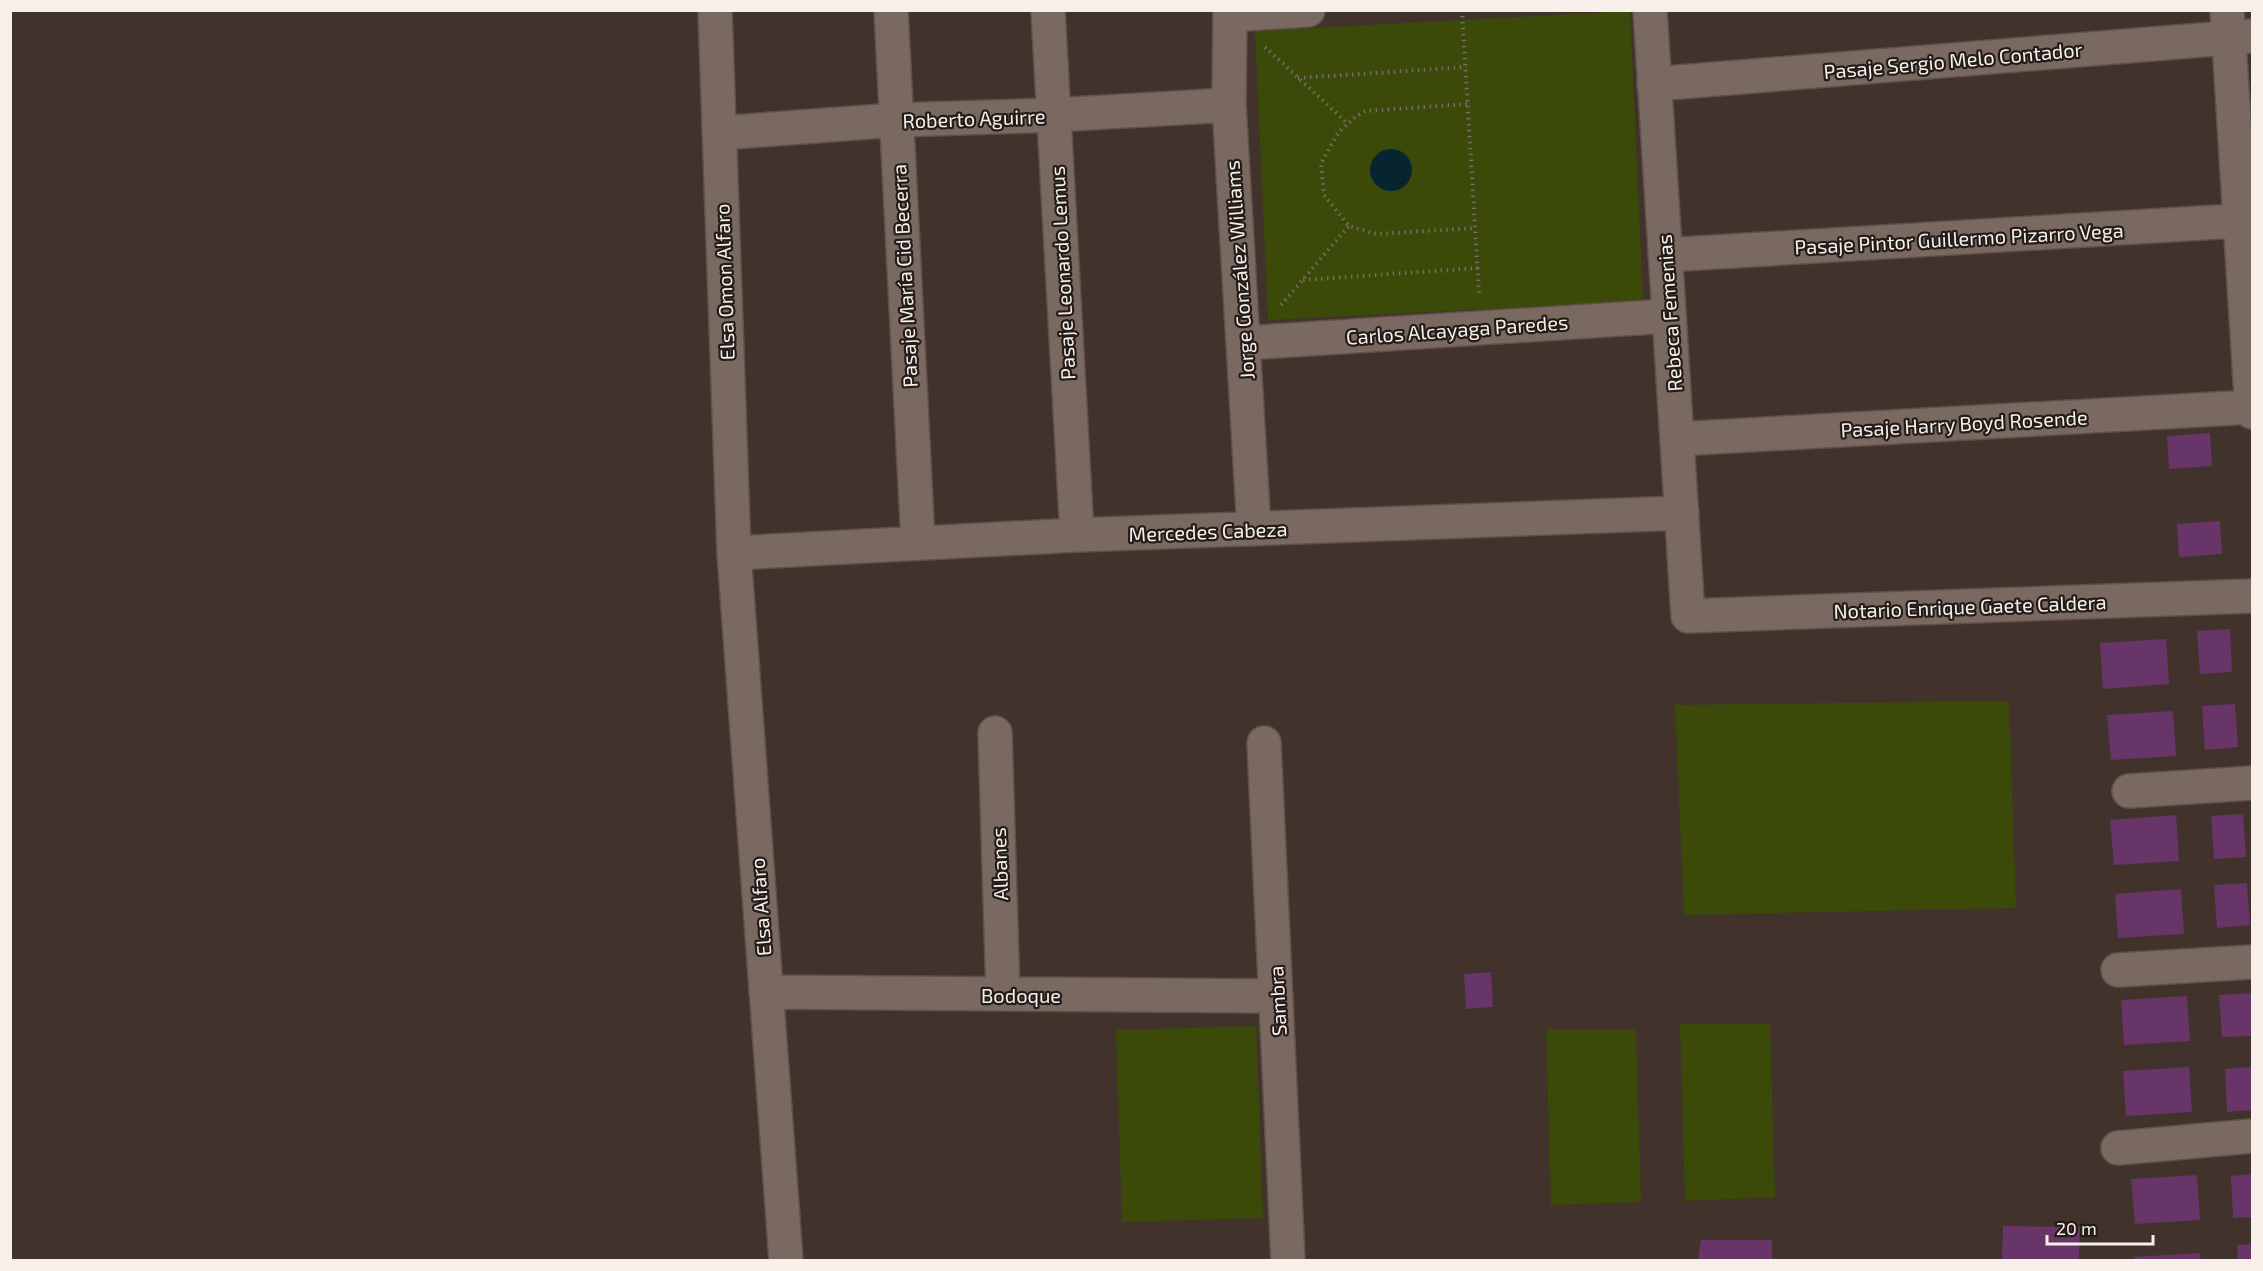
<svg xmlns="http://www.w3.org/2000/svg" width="2263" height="1271" viewBox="0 0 2263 1271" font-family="'Exo 2',sans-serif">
<rect width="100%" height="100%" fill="#41332b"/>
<!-- green -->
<path fill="#3b4909" d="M1630 11 1643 301 1268 320 1255 31Z
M2009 701 2016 908 1684 915 1675 705Z
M1680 1024H1770L1775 1197 1685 1201Z
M1256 1026 1263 1218 1122 1222 1116 1030Z
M1546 1029H1636L1641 1202 1551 1205Z"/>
<!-- water -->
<path fill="#072530" d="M1370 170a21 21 0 1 1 42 0a21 21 0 1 1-42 0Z"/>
<!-- building -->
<path fill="#673567" d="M2210 433 2212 466 2169 469 2167 436Z
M2220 521 2222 554 2179 557 2177 524Z
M2230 629 2232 672 2200 674 2197 631Z
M2166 639 2169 684 2103 689 2100 643Z
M2235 704 2238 747 2205 750 2202 706Z
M2173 711 2176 756 2111 760 2107 715Z
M2243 814 2246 857 2214 859 2211 816Z
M2176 815 2179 861 2114 865 2110 820Z
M2247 883 2250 925 2217 928 2214 885Z
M2181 889 2184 934 2118 938 2115 894Z
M1491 972 1493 1007 1466 1009 1464 974Z
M2252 993V1036L2222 1037 2219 995Z
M2187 996 2190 1041 2124 1045 2121 1000Z
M2189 1067 2192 1112 2126 1116 2123 1071Z
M2252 1067V1110L2227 1112 2225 1069Z
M2252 1174V1217L2233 1218 2231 1176Z
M2197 1175 2200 1220 2135 1224 2131 1179Z
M2003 1226 2080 1227 2079 1260H2002Z
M1701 1240H1772V1260H1698Z
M2252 1244V1260H2238L2237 1245Z
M2200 1253 2201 1260H2135L2134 1257Z"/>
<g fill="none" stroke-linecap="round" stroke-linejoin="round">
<defs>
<path id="minor" d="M715 10 734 553 786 1260
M891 10 918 542
M1048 10 1077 535
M1230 10 1229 105 1254 529
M1650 10 1688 616 2252 596
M2227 10 2252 412
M1230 15 1308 10
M1654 84 2252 36
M719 133 896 120 1054 115 1229 105
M1665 255 2252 220
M1244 343 1669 316
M1677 439 2252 407
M734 553 1077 535 1682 513
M995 733 1003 994
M1264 743 1288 1260
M2129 791 2252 783
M2118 970 2252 962
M766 992 1276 996
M2118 1148 2252 1136"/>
</defs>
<!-- minor casing -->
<use href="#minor" stroke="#5e514b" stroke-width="36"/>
<!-- path -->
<path stroke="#786c65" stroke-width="4" stroke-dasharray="1.5 4.5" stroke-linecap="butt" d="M1462 10 1479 294
M1265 47 1348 124
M1298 78 1466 67
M1467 104 1366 111 1355 117 1338 133 1321 163 1324 195 1349 226 1377 234 1475 228
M1303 280 1478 268
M1281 305 1349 226"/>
<!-- minor -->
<use href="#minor" stroke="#7a6960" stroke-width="33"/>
</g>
<g text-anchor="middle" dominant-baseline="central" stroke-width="4.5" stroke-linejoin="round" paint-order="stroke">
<!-- street labels -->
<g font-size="20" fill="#f8efea" stroke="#231c19">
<text transform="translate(1953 60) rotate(-5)">Pasaje Sergio Melo Contador</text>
<text transform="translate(974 118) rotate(-2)">Roberto Aguirre</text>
<text transform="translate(1959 238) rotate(-3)">Pasaje Pintor Guillermo Pizarro Vega</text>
<text transform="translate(1239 270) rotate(-94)">Jorge González Williams</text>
<text transform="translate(1062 273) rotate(-93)">Pasaje Leonardo Lemus</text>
<text transform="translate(904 276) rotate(-93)">Pasaje María Cid Becerra</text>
<text transform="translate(724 282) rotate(-92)">Elsa Omon Alfaro</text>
<text transform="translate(1669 313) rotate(-94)">Rebeca Femenias</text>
<text transform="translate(1457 329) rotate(-4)">Carlos Alcayaga Paredes</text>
<text transform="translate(1964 423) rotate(-3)">Pasaje Harry Boyd Rosende</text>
<text transform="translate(1208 531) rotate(-2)">Mercedes Cabeza</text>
<text transform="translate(1970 606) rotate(-2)">Notario Enrique Gaete Caldera</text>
<text transform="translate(999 864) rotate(-92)">Albanes</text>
<text transform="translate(760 907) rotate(-94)">Elsa Alfaro</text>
<text x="1021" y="995">Bodoque</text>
<text transform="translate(1277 1001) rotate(-93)">Sambra</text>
</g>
</g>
<!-- border -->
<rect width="2263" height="1271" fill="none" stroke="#f8efea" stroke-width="24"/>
<!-- scale -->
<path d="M2047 1235v9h106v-9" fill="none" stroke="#f8efea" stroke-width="3"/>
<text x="2056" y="1235" font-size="18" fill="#f8efea" stroke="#231c19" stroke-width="4.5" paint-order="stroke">20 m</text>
</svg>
